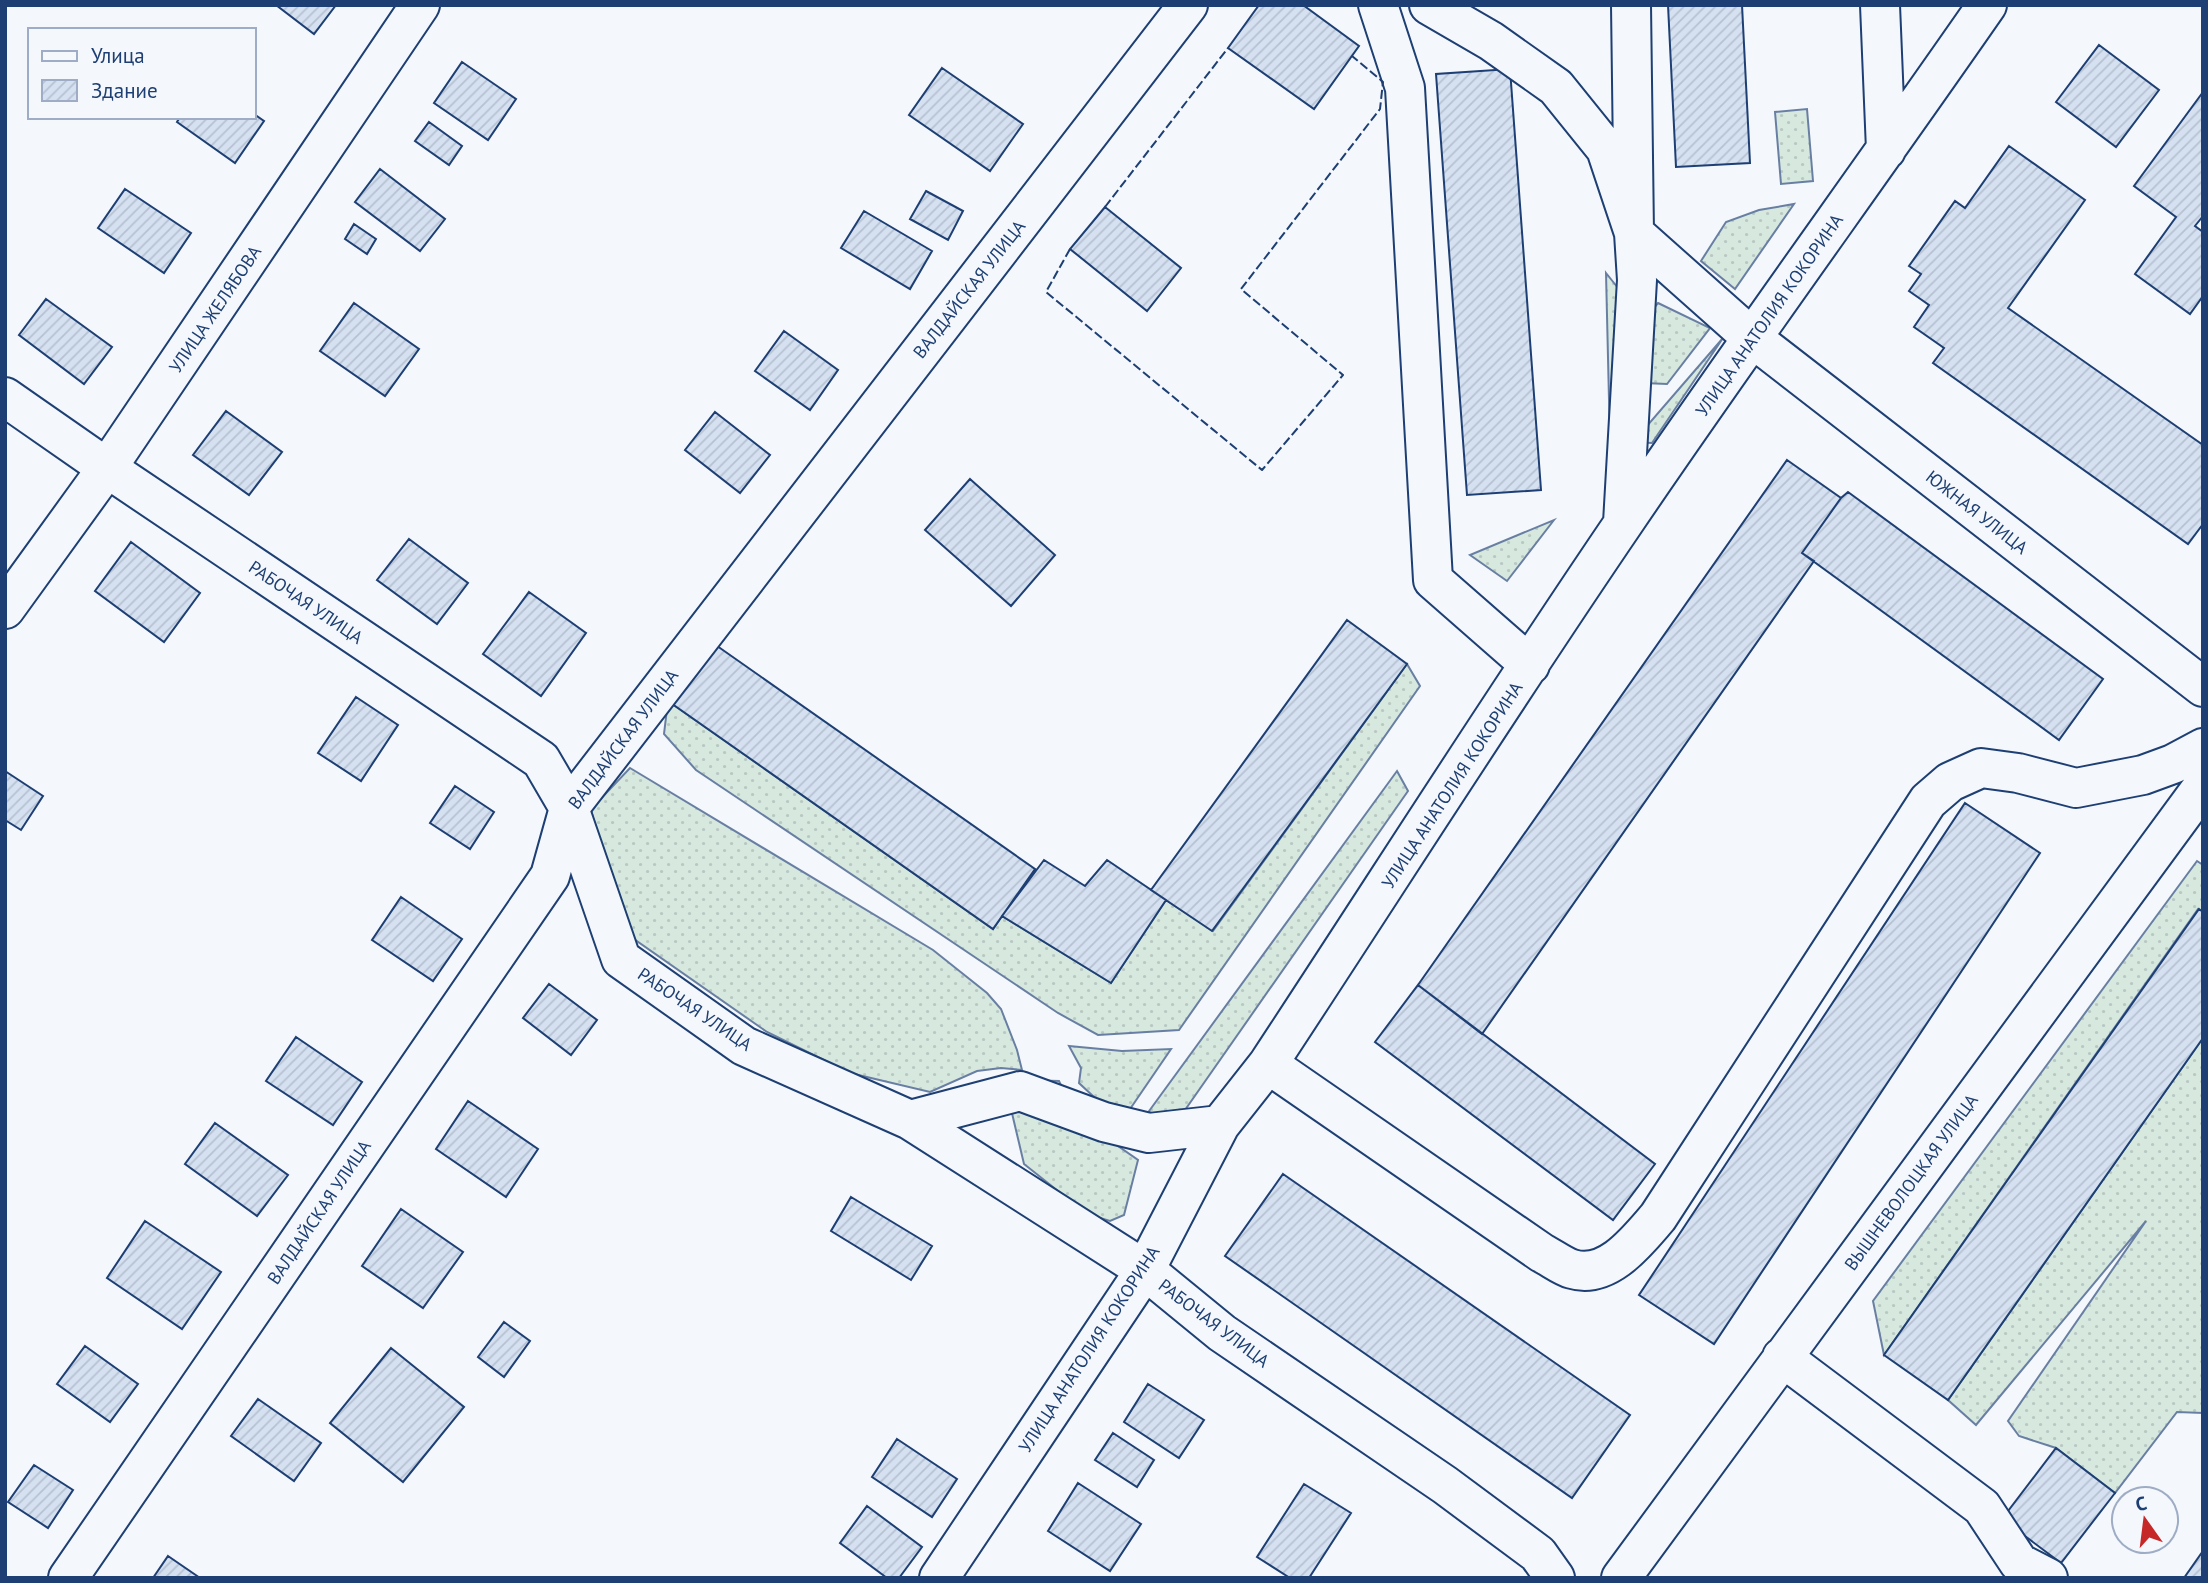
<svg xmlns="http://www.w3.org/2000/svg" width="2208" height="1583" viewBox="0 0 2208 1583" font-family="'PT Sans',sans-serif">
<defs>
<pattern id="grass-dots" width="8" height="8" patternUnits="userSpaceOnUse" patternTransform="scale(1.75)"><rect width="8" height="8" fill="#d7e8df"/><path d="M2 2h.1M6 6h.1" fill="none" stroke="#b8c8c3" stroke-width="1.8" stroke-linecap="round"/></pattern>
<pattern id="building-hatch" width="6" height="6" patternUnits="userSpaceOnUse" patternTransform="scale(1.75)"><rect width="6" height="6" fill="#d5e0f0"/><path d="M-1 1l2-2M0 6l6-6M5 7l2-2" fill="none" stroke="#b6c1d1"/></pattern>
</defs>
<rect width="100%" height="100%" fill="#f4f7fb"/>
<!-- grass -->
<path fill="url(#grass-dots)" stroke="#687fa3" stroke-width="2" d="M1807 109 1813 181 1781 184 1775 112Z
M1794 204 1735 289 1701 261 1726 222 1759 210Z
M1606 273 1626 298 1610 442Z
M1658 303 1710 328 1667 384 1644 383 1648 315Z
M1723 338 1652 443 1633 442Z
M1554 520 1507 581 1470 555Z
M1407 664 1420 686 1179 1030 1098 1035 1058 1013 696 770 664 734 668 701 993 929 1002 916 1111 983 1166 900 1213 931Z
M630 768 933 950 987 993 1001 1009 1017 1050 1022 1070 1001 1068 977 1071 930 1092 850 1073 767 1032 634 939 607 880 591 809Z
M1397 771 1408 791 1178 1120 1144 1118Z
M2197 861 2203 865V912L2198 909 1884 1355 1873 1301Z
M2203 1038V1413L2177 1412 2115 1493 2056 1448 2019 1436 2008 1421 2146 1221 1976 1425 1948 1400Z
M1069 1046 1122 1051 1171 1049 1128 1112 1108 1110 1079 1083 1081 1068Z
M1022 1080 1059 1081 1084 1133 1115 1144 1138 1160 1124 1215 1110 1221 1087 1214 1024 1164 1011 1109Z"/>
<!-- building -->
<path fill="url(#building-hatch)" stroke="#1d3f73" stroke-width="2" d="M276 5H336L314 34Z
M1259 5H1303L1359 46 1314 109 1228 48Z
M1668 5H1742L1750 163 1676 167Z
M2099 45 2159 90 2116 147 2056 102Z
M462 62 516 99 488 140 434 103Z
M942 68 1023 124 990 171 909 115Z
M1510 69 1541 490 1467 495 1436 74Z
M2203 92V216L2195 226 2203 232V296L2190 314 2135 274 2176 217 2134 186Z
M254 114 264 121 235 163 177 122 180 117H254Z
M429 122 462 146 449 165 415 141Z
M2009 146 2085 200 2008 308 2203 445V524L2188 544 1933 363 1944 348 1914 327 1929 305 1909 291 1921 274 1909 266 1955 201 1965 208Z
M380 169 445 219 420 251 355 202Z
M125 189 191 233 164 273 98 228Z
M926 191 963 211 948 240 910 219Z
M1105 207 1181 268 1147 311 1070 249Z
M864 211 932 251 910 289 841 248Z
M354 224 376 239 367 254 345 239Z
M46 299 112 347 84 384 19 335Z
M354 303 419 349 385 396 320 351Z
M784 331 838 370 810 410 755 371Z
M226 411 282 452 249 495 193 455Z
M715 412 770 455 740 493 685 450Z
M1787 460 1841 498 1802 553 1814 561 1482 1034 1418 985Z
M970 479 1055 555 1011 606 925 530Z
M1848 492 2103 679 2059 740 1802 553 1841 498Z
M409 539 468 583 437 624 377 580Z
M131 542 200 593 164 642 95 591Z
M529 592 586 633 541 696 483 654Z
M1347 620 1407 664 1212 931 1151 890Z
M710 641 1035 869 993 929 668 701Z
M356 697 398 725 361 781 318 753Z
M5 771 43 796 21 830 5 820Z
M455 786 494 812 470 849 430 823Z
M1965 803 2040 853 1714 1344 1639 1295Z
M1044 860 1085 886 1107 860 1166 900 1111 983 1002 916Z
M401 897 462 939 433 981 372 940Z
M2199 909 2203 912V1038L1948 1400 1884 1355Z
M549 984 597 1020 571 1055 523 1018Z
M1418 985 1655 1164 1613 1220 1375 1042Z
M296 1037 362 1082 333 1125 266 1081Z
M468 1101 538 1149 506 1197 436 1149Z
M215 1123 288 1175 257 1216 185 1164Z
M1283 1174 1630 1415 1572 1498 1225 1256Z
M851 1197 932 1246 911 1280 831 1231Z
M401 1209 463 1252 423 1308 362 1266Z
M145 1221 221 1272 182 1329 107 1278Z
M504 1322 530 1341 504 1377 478 1357Z
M85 1346 138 1384 110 1422 57 1384Z
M391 1348 464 1407 403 1482 330 1423Z
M1148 1384 1204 1420 1179 1458 1124 1422Z
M258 1399 321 1443 294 1481 231 1436Z
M1113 1433 1154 1460 1137 1487 1095 1460Z
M897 1439 957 1479 932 1517 872 1477Z
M2056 1448 2115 1493 2061 1563 2002 1519Z
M34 1465 73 1490 48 1528 8 1502Z
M1078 1483 1141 1524 1110 1571 1048 1531Z
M1304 1484 1351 1513 1309 1578H1290L1257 1557Z
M867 1506 922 1547 899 1578H887L840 1543Z
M2203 1551V1578H2184Z
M168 1556 200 1578H153Z"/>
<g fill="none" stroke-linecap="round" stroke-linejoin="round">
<defs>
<path id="minor" d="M1378 5 1405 88 1433 580 1530 665
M1429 5 1491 41 1556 87 1606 149 1634 233 1637 280 1623 523
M1631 5 1634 233 1751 337 2203 687
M1880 5 1886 150
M5 397 107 468 541 760 569 808 621 959 744 1046 910 1120 1145 1270 1222 1333 1445 1485 1538 1554 1555 1578
M5 609 107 468 420 5
M1268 1064 1542 1253C1552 1258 1562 1266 1572 1269 1608 1280 1638 1240 1658 1217L1928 801 1950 782 1981 768 2018 773 2076 788 2143 775 2173 764 2203 748
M910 1120 1020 1091 1104 1122 1149 1133 1220 1125
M1782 1357 1982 1507 2019 1563 2048 1578
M68 1578 550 876 569 808 1188 5
M939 1578 1145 1270 1220 1125 1268 1064C1387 883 1503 700 1625 521 1743 347 1867 178 1987 5
M1621 1578 2203 786"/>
</defs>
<!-- minor casing -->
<use href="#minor" stroke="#1d3f73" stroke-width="42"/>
<!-- minor -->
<use href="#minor" stroke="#f4f7fb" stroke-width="38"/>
<!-- fence -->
<path stroke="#1d3f73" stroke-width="2" stroke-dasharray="9 3.5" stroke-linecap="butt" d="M1105 207 1228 48
M1070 249 1046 292 1262 470 1343 375 1241 289 1380 109 1383 82 1352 56"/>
</g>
<g text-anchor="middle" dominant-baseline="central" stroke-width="5" stroke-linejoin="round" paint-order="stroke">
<!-- street labels -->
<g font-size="18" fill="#1d3f73" stroke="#f4f7fb">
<text transform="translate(969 289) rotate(-52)">ВАЛДАЙСКАЯ УЛИЦА</text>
<text transform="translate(215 309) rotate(-56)">УЛИЦА ЖЕЛЯБОВА</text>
<text transform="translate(1769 315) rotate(-55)">УЛИЦА АНАТОЛИЯ КОКОРИНА</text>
<text transform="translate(1977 512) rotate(38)">ЮЖНАЯ УЛИЦА</text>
<text transform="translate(306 602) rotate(34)">РАБОЧАЯ УЛИЦА</text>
<text transform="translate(623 739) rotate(-53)">ВАЛДАЙСКАЯ УЛИЦА</text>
<text transform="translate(1452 785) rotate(-57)">УЛИЦА АНАТОЛИЯ КОКОРИНА</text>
<text transform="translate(695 1009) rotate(34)">РАБОЧАЯ УЛИЦА</text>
<text transform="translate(1911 1182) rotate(-54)">ВЫШНЕВОЛОЦКАЯ УЛИЦА</text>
<text transform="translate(319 1212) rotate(-56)">ВАЛДАЙСКАЯ УЛИЦА</text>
<text transform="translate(1214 1323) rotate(37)">РАБОЧАЯ УЛИЦА</text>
<text transform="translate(1089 1349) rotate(-57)">УЛИЦА АНАТОЛИЯ КОКОРИНА</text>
</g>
</g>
<!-- border -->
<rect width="2208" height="1583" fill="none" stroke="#1d3f73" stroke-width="14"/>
<!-- legend -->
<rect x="28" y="28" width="228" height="91" fill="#f4f7fb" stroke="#9eadc5" stroke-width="2"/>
<rect x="42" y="51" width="35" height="10" fill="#f4f7fb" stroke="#9eadc5" stroke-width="2"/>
<text x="91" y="63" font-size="21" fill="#1d3f73">Улица</text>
<rect x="42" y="80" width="35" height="21" fill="url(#building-hatch)" stroke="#9eadc5" stroke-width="2"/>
<text x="91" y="98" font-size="21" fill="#1d3f73">Здание</text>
<!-- north arrow -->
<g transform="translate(2145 1520) rotate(346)"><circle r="33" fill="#f4f7fb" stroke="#9eadc5" stroke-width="2"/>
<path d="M0-5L12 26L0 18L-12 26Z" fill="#c62828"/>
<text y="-10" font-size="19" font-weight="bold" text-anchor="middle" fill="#1d3f73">С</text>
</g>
</svg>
